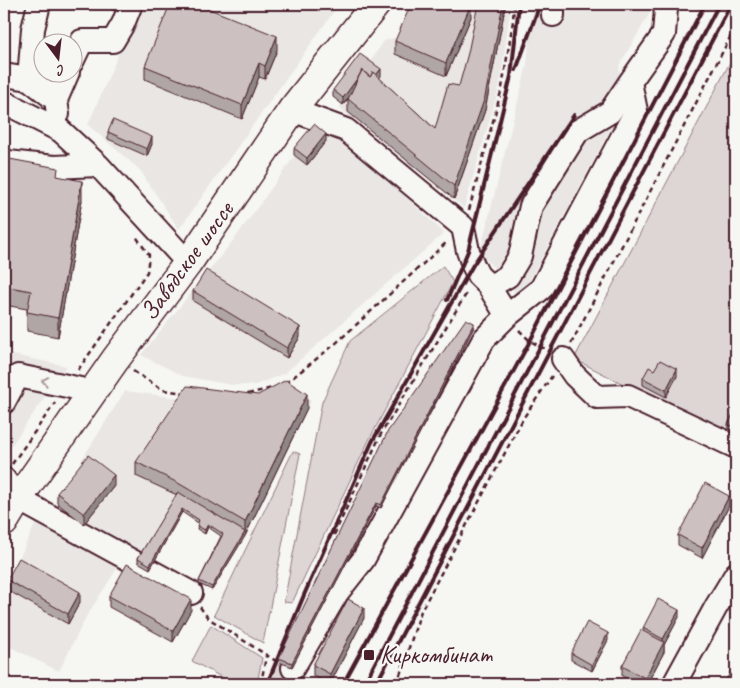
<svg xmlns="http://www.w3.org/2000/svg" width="740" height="688" viewBox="0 0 740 688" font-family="Caveat,sans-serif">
<rect width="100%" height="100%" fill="#f6f6f2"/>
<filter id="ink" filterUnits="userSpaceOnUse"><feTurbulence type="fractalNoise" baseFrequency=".02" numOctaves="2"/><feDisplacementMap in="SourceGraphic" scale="10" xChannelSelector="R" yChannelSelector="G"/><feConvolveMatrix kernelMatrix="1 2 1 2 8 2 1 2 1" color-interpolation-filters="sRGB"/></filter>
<g filter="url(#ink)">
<!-- built -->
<path fill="#e9e6e3" d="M140 4H339L179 229 140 170 88 125Z
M424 4H511L500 84 464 208 339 108 384 41 400 36Z
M533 4H655L619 66 623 106 520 298 480 252 527 65Z
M315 128 353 144 391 183 444 233 285 373 255 385H233L183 376 141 355 236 237Z
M4 353 66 366 4 456Z
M282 388 311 401 245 536 178 496 138 562 51 509 125 391 187 399 242 398Z
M40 514 121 562 86 617 59 671 4 644V591Z"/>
<!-- green -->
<path fill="#ddd6d5" stroke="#947a80" d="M736 51V441L574 359Z
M443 266 453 282 369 440 292 603 284 602 322 402 350 341Z
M293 451 300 454 263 643 214 615Z
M211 625 262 658 257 684H234L192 661Z
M277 663 302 675 304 684H269Z"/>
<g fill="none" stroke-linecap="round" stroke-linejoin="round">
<defs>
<path id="minor" d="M39 4 33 29 29 79 56 100
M553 15V4
M72 62 82 41H113L123 24 131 4
M4 75 29 79
M4 102 61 131 98 165 188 263
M292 110 346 130 463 227 468 251 473 265 478 275 488 285 507 316 484 339 363 560 337 593 293 668
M58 114 56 100 68 72
M4 160 8 162 54 167 98 165
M488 285 496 283 508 276 520 256 531 206 578 131 610 112 630 82
M507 316 541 289 636 111 630 82 664 34 666 9 663 4
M563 359 574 375 597 397 628 396 736 447
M4 402 18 376 67 386 93 392
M4 479 18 499 191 593
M674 684 716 607 736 574"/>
<path id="major" d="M4 522 18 499 115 360 188 263 292 110 376 4"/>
</defs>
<!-- minor casing -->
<use href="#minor" stroke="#4a1f2b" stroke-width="26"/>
<!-- major casing -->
<use href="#major" stroke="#4a1f2b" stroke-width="31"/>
<!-- path -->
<path stroke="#4a1f2b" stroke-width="2.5" stroke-dasharray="5 4" stroke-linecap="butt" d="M469 210 502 88 513 21 514 4
M519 330 530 341 547 350
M571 344 736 26
M78 370 147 272 149 255 135 235
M133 371 163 390 185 393
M286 383 334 345 447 242
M248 394 272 388
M12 464 55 403
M334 535 381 434 468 291
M200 607 208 618 276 661
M261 684 266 656
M397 684 421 611 524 417 552 376"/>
<!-- minor -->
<use href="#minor" stroke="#f6f6f2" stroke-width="22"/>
<!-- major -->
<use href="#major" stroke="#f6f6f2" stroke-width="28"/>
<!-- rail -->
<path stroke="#4a1f2b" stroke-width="4" d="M516 70 540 4
M447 300 468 251 511 76 519 4
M267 684 304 595 372 442 473 265 574 115
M343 684 530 341 705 4
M364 684 719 4
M376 684 731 4"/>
</g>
<!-- wall -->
<path fill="#afa6a5" stroke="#4a1f2b" d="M98 4H121L118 12Z
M505 4V8L485 110 454 199 348 112V99L351 95 343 105 333 97V90L381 76 379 78 435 129Z
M471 17 446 76 395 54V41Z
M277 50 265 79 259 77 242 119 145 79V66Z
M108 132 152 144 147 156 108 139Z
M326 141 307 165 294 155V148Z
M4 158 58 177 82 200 58 337 27 331V309L4 305Z
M193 291 300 337 287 358 193 301Z
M474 327 381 508 376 506 292 667 279 662V658Z
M654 370 677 376 666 397 643 385V378Z
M307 408 245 536 212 590 199 584V581L221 536 208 527 205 534 197 529 198 523 182 512 150 569 138 562V558L177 495 136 476V462Z
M736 409V435L728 431V424Z
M114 486 84 524 57 503V493Z
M729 506 702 558 678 545V535Z
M7 580 80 602 68 624 7 590Z
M109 596 191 610 173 642 109 607Z
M679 617 664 645V652L647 684H638L622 676V666L643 631V628Z
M364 618 330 684 313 676V665Z
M608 640 592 671 571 660V653Z"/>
<!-- shaded-wall -->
<path fill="#8f8786" stroke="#4a1f2b" d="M118 4H121L118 12Z
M471 4V17L446 76V63Z
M503 4H505V8L485 110 454 199V186Z
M277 36V50L265 79V66Z
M259 63V77L242 119V105Z
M381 69V76L370 90V83Z
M360 75V82L343 105V98Z
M326 134V141L307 165V158Z
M152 137V144L147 156V149Z
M82 181V200L58 337V318Z
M474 323V327L381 508V505Z
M300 327V337L287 358V348Z
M677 369V376L666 397V390Z
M307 394V408L245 536 212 590V587L245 532V522Z
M114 475V486L84 524V514Z
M729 496V506L702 558V548Z
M376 503V506L292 667V663Z
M182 509V512L150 569V565Z
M208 524V527L205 534V530Z
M80 592V602L68 624V614Z
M191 599V610L173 642V631Z
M364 608V618L330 684V674Z
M679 610V617L664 645V652L647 684H645V678L663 643V639Z
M608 633V640L592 671V665Z"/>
<!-- building -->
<path fill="#ccc1c0" stroke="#4a1f2b" d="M170 4H197L277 36 265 66 259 63 242 105 145 66Z
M411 4H471L446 63 395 41Z
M478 4H503L485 97 454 186 348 99 362 70 370 77 373 72 435 129 448 84 459 86 468 53Z
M360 54 381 69 376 75 373 72 370 77 362 70 359 76 343 98 333 90Z
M113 120 152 137 147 149 108 132Z
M314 124 326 134 307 158 294 148Z
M4 158 58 168 57 176 82 181 58 318 27 312 31 291 4 286Z
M206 270 300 327 287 348 193 291Z
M466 319 474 323 381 505 376 503 292 663 279 658 388 431Z
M660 360 677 369 666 390 643 378 649 367 654 370Z
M286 380 307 394 245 522 178 483 136 462 187 386 258 395Z
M736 409V428L728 424Z
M88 455 114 475 84 514 57 493Z
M705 483 729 496 702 548 678 535Z
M178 492 245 532 212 587 199 581 223 534 208 524 205 530 197 526 199 520 182 509 150 565 138 558Z
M19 558 80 592 68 614 7 580Z
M127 564 191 599 173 631 109 596Z
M348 599 364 608 330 674 313 665Z
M658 599 679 610 663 639 643 628Z
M587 622 608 633 592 665 571 653Z
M641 630 664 642 645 678 622 666Z
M735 663 736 664V684H729L725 682Z"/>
<!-- one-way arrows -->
<defs><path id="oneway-chevron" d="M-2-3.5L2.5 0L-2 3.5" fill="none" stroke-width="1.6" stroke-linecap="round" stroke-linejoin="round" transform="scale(1.25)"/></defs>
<use stroke="#a99598" href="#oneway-chevron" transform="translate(45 381) rotate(-169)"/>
</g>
<!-- markers -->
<rect fill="#4a1f2b" stroke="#f6f6f2" stroke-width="2" x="363" y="649" width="12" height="12" rx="2.5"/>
<g text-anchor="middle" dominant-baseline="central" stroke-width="4.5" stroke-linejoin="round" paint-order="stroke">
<!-- street labels -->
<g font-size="25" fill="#4a1f2b" stroke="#f6f6f2">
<text transform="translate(187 261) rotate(-54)">Заводское шоссе</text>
</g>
<!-- poi labels -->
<g font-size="25" fill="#4a1f2b" stroke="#f6f6f2" text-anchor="start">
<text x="380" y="655">Киркомбинат</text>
</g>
</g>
<!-- margin -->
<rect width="740" height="688" fill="none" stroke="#f6f6f2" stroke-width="20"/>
<rect x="10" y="10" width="720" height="668" fill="none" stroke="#4a1f2b" stroke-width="2" filter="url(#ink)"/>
<!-- north arrow -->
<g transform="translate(58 58) rotate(165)"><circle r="24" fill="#f6f6f2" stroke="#b1a0a2"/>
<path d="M0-4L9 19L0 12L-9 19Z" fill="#4a1f2b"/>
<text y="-8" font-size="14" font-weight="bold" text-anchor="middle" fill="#4a1f2b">С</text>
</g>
</svg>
